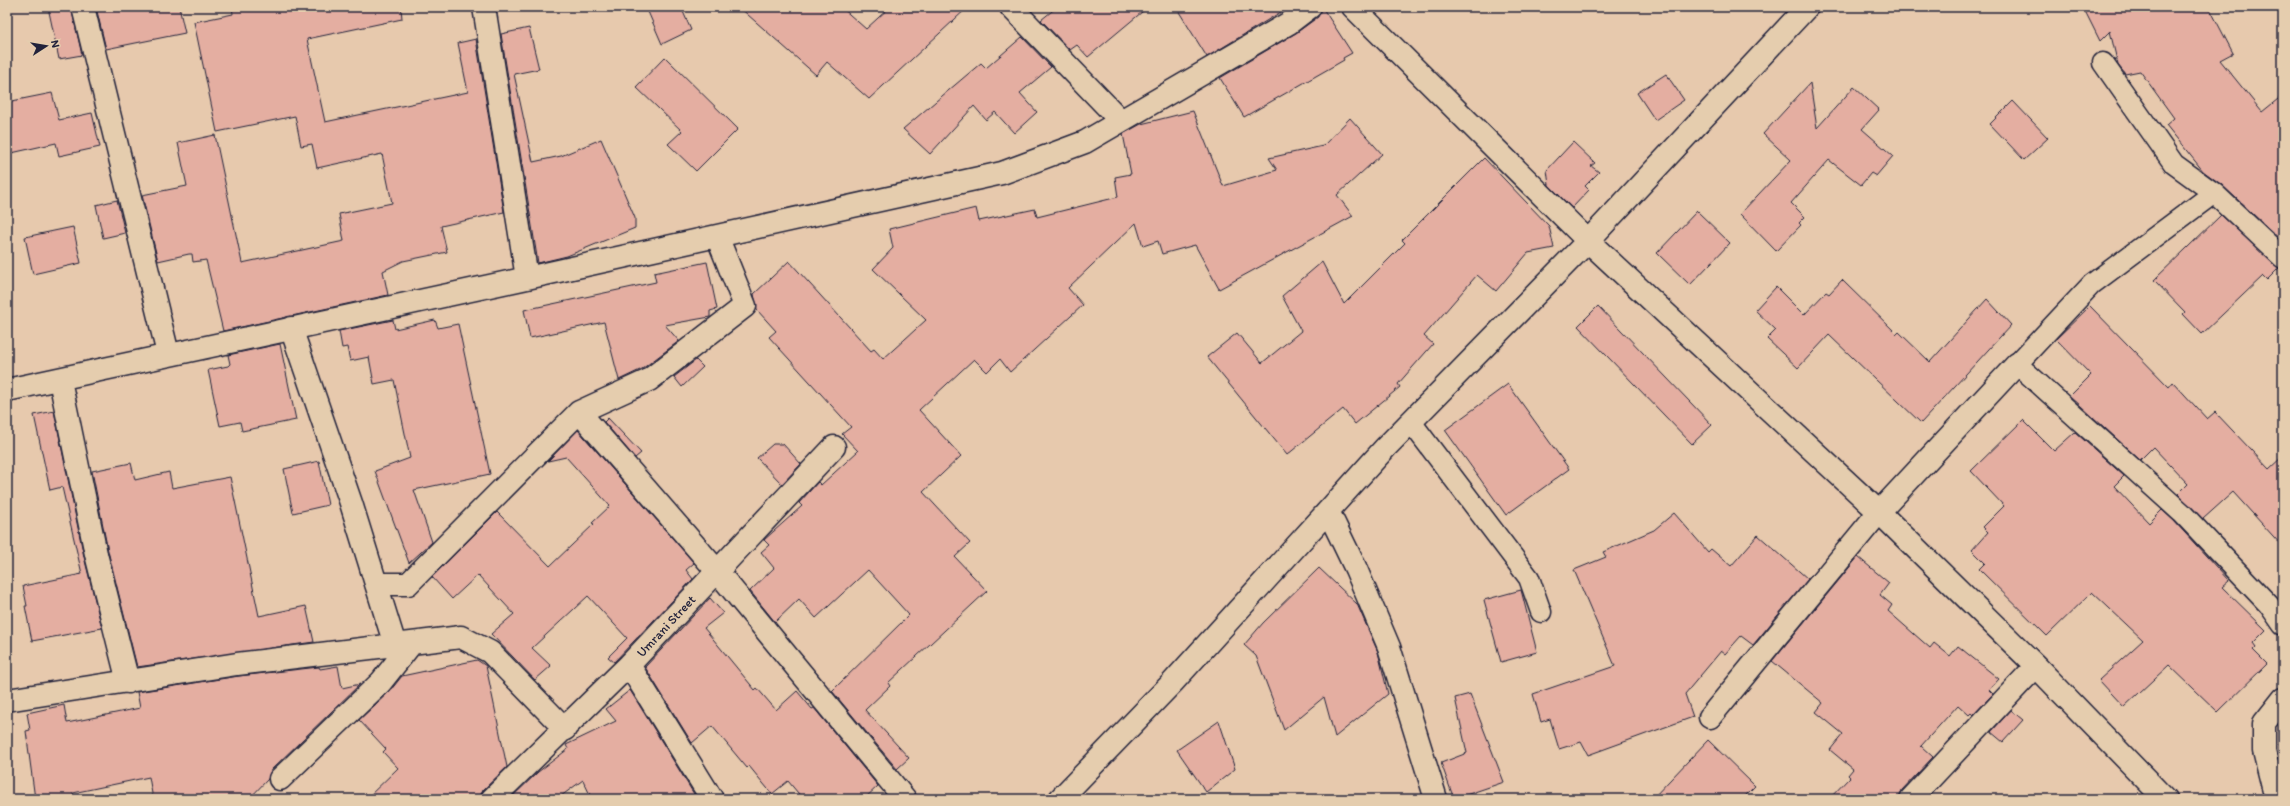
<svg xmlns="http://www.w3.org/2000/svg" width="2290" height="806" viewBox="0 0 2290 806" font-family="Itim,sans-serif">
<rect width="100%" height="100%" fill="#e7c9ad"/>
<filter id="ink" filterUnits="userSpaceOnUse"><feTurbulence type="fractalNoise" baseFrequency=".025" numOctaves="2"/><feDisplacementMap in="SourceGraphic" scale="8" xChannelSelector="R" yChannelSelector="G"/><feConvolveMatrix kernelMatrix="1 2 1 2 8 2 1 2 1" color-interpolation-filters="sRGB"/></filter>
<g filter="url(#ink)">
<!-- building -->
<path fill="#e4aea1" stroke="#22223b" d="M48 7H71L82 55 59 59Z
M96 7H179L185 33 106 49Z
M232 7H401L402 19 307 39 325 122 468 92 458 43 476 39 504 212 441 226 447 252 403 261 383 271 388 295 223 331 206 260 193 262 192 254H189L158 261 142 195 187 186 178 143 215 135 242 263 344 241 339 214 392 203 382 154 317 168 312 144 301 146 295 116 217 132 194 22 233 14Z
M646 7H681L691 30 662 44Z
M739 7H841L866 29 890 7H968L869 99 827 62 816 75Z
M1057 7H1148L1088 57 1077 45 1070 50 1041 20Z
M1176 7H1289L1207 57Z
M1322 7 1352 53 1343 58 1344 60 1244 117 1220 78 1296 33 1318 17Z
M2083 7H2209L2233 53 2220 60 2262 112 2283 95V242L2222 185 2203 171 2166 125 2174 118 2140 71 2125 74 2118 65 2110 31 2100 41Z
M529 28 539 69 514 74 533 162 561 156 601 139 635 218V228L567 256 538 263 501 34Z
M1022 37 1051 67 1020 93 1037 112 1014 133 995 112 986 120 974 106 930 154 903 129 981 63 986 68Z
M665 57 738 129 696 171 668 144 682 131 636 87Z
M1666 74 1684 100 1655 120 1637 93Z
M1810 83 1817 128 1854 87 1879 110 1862 129 1893 156 1876 176 1871 173 1861 185 1829 160 1791 203 1805 217 1799 223 1801 225 1776 251 1740 214 1791 160 1763 134Z
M52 93 59 120 92 113 100 147 59 156 56 143 7 154V102Z
M2013 101 2048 138 2024 160 1990 124Z
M1193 111 1223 186 1277 170 1269 158 1323 146 1350 118 1382 154 1337 195 1353 216 1219 289 1195 245 1162 254 1158 241 1143 246 1136 223 1068 288 1083 305 1010 372 1000 359 987 372 974 359 919 410 961 456 923 492 970 543 955 557 987 591 888 683 890 686 865 710 909 758 897 769 832 691 909 615 868 570 816 618 799 599 775 622 750 591 774 568 761 552 769 545 764 540 802 506 799 503 818 482 821 485 858 451 842 434 851 427 769 337 776 331 757 310 754 294 789 261 871 351 874 349 883 359 926 320 873 269 893 248 889 229 976 208 979 221 1035 209 1037 217 1118 197 1115 177 1131 174 1123 134 1141 124Z
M1573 142 1595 163 1591 166 1599 172 1585 186 1589 190 1572 208 1549 185 1547 170Z
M1484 158 1549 226 1554 248 1528 253 1496 291 1477 275 1424 336 1433 344 1398 384 1400 387 1355 424 1343 409 1287 455 1207 357 1237 333 1262 363 1301 331 1282 296 1322 262 1344 304 1405 243 1402 240Z
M117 200 125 233 103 238 96 205Z
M1697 211 1730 243 1690 285 1657 253Z
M2221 215 2279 268 2267 280 2263 276 2202 334 2183 314 2185 312 2154 280Z
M73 227 81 263 33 274 25 237Z
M707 262 717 309 710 311V317L665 325 679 341 642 369 619 380 604 322 530 338 524 310 656 282 654 273Z
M1842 280 1897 334 1899 332 1930 362 1987 299 2011 325 1921 423 1829 335 1798 368 1767 339 1776 330 1755 310 1776 287 1804 315 1826 292 1829 294Z
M1598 306 1712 425 1692 444 1578 326Z
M2090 306 2169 387 2173 382 2207 419 2215 412 2269 469 2283 456V547L2233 492 2203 519 2178 494 2188 484 2153 447 2140 460 2070 396 2091 375 2056 339Z
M393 320 395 329 435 320 438 328 458 324 490 474 414 490 432 542 409 563 375 471 410 458 394 380 374 384 369 357 350 361 347 347 342 348 339 331Z
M280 344 296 420 242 431 240 422 220 426 208 370 228 366 230 364 228 355Z
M696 360 703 367 682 387 674 377Z
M1508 384 1569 469 1506 515 1445 430Z
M54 411 84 557 102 628 32 641 25 606H27L23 586 82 574 62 487 50 490 34 415Z
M608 418 641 453 635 458 604 422Z
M2023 420 2054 451 2075 432 2124 476 2114 486 2149 523 2162 510 2174 521 2229 581 2222 587 2266 630 2253 643 2256 647 2253 650 2267 664 2218 712 2169 665 2124 707 2099 680 2143 640 2092 592 2047 636 1979 569 1985 563 1972 550 1988 532 1983 527 2004 506 1971 471Z
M578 430 694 563 686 570 693 579 614 662 608 657 627 638 588 596 532 648 551 666 535 680 491 634 514 614 478 575 452 599 432 577 497 512 550 566 594 524 592 523 610 506 566 457 548 461Z
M773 444H783L801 464 782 484 757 458Z
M319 461 328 505 293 513 284 469Z
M131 463 135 480 169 472 172 488 230 477 259 616 306 606 314 642 137 667 108 551 92 471Z
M1674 513 1708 552 1711 549 1731 566 1758 535 1808 579 1753 645 1741 636 1725 654 1721 651 1685 694 1693 717 1588 755 1581 742 1559 749 1550 719 1541 722 1533 694 1615 666 1574 570 1606 557 1603 552 1654 530Z
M1858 557 1889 583 1880 595 1892 605 1888 611 1930 648 1934 643 1950 656 1958 646 1999 679 1989 690 1993 694 1973 715 1971 713 1969 715 1958 705 1921 746 1933 757 1902 790 1899 799H1829L1850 777 1848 775 1853 769 1830 750 1843 734 1816 712 1823 703 1772 661Z
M1319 568 1357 604 1378 652 1388 694 1335 737 1324 697 1284 730 1256 656 1244 645 1263 623Z
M1521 590 1537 652 1501 662 1484 600Z
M710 598 723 613 704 628 755 690 757 688 776 710 797 691 812 709 814 708 878 786 864 799H803L788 781 772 794 749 766 747 768 712 726 692 743 645 667Z
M477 660 486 666 507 767 483 790 480 799H366L398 768 383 752 386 749 359 720 390 691 402 676Z
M338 666 342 688 360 684 271 770 268 779 249 799H153L149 777 73 793 74 799H35L26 731 30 730 27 713 64 705 67 723 140 708 137 692 239 676 319 667 320 669Z
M630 690 697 799H592L583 780 557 799H510L538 772 568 749 566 745 616 721 606 709Z
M1470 694 1504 782 1454 799 1441 763 1467 753 1455 698Z
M2011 710 2023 720 2003 742 1991 732Z
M1219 721 1235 769 1206 792 1177 750Z
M1708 740 1755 786 1742 799H1652Z"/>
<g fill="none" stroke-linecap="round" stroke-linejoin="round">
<defs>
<path id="service" d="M2103 63 2174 164 2214 193 2283 258
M2214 193 2092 284 2017 364 2182 513 2269 605 2283 625
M1411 422 1529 578 1541 612"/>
<path id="minor" d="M83 7 168 354
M484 7 527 278
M1011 7 1121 121
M1353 7 1588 241 1879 512 2036 666 2165 799
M291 328 351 503 395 645
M60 380 96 554 128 682
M7 390 527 278 1002 173 1085 142 1289 23 1310 7
M579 412 717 571 905 799
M1328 511 1356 569 1389 647 1436 799
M376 584H408L579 412 649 380 745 306 717 236
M629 665 712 799
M7 700 237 664 461 637 490 652 565 729
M1710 717 1879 512 2017 364
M280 779 381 682 412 643
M492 799 629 665 834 447
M1060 799 1173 682 1386 447 1588 241 1807 7
M1911 799 2036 666
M2276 799 2264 751V723L2283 699"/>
</defs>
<!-- service casing -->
<use href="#service" stroke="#22223b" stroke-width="23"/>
<!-- minor casing -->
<use href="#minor" stroke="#22223b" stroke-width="25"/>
<!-- service -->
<use href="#service" stroke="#e5cdae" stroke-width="20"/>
<!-- minor -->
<use href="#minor" stroke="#e5cdae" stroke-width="22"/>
</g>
</g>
<g text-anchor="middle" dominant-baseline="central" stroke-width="4" stroke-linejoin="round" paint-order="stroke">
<!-- street labels -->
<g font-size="13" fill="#22223b" stroke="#e5cdae">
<text transform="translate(666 626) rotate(-47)">Umrani Street</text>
</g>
</g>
<!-- margin -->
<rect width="2290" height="806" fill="none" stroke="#e5cdae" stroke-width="24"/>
<rect x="12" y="12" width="2266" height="782" fill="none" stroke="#22223b" stroke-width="1.5" filter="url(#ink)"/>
<!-- north arrow -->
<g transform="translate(46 46) rotate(78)" stroke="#e5cdae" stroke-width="3" paint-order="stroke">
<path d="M0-3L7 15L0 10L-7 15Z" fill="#22223b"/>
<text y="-6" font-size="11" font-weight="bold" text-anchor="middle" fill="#22223b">N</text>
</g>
</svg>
